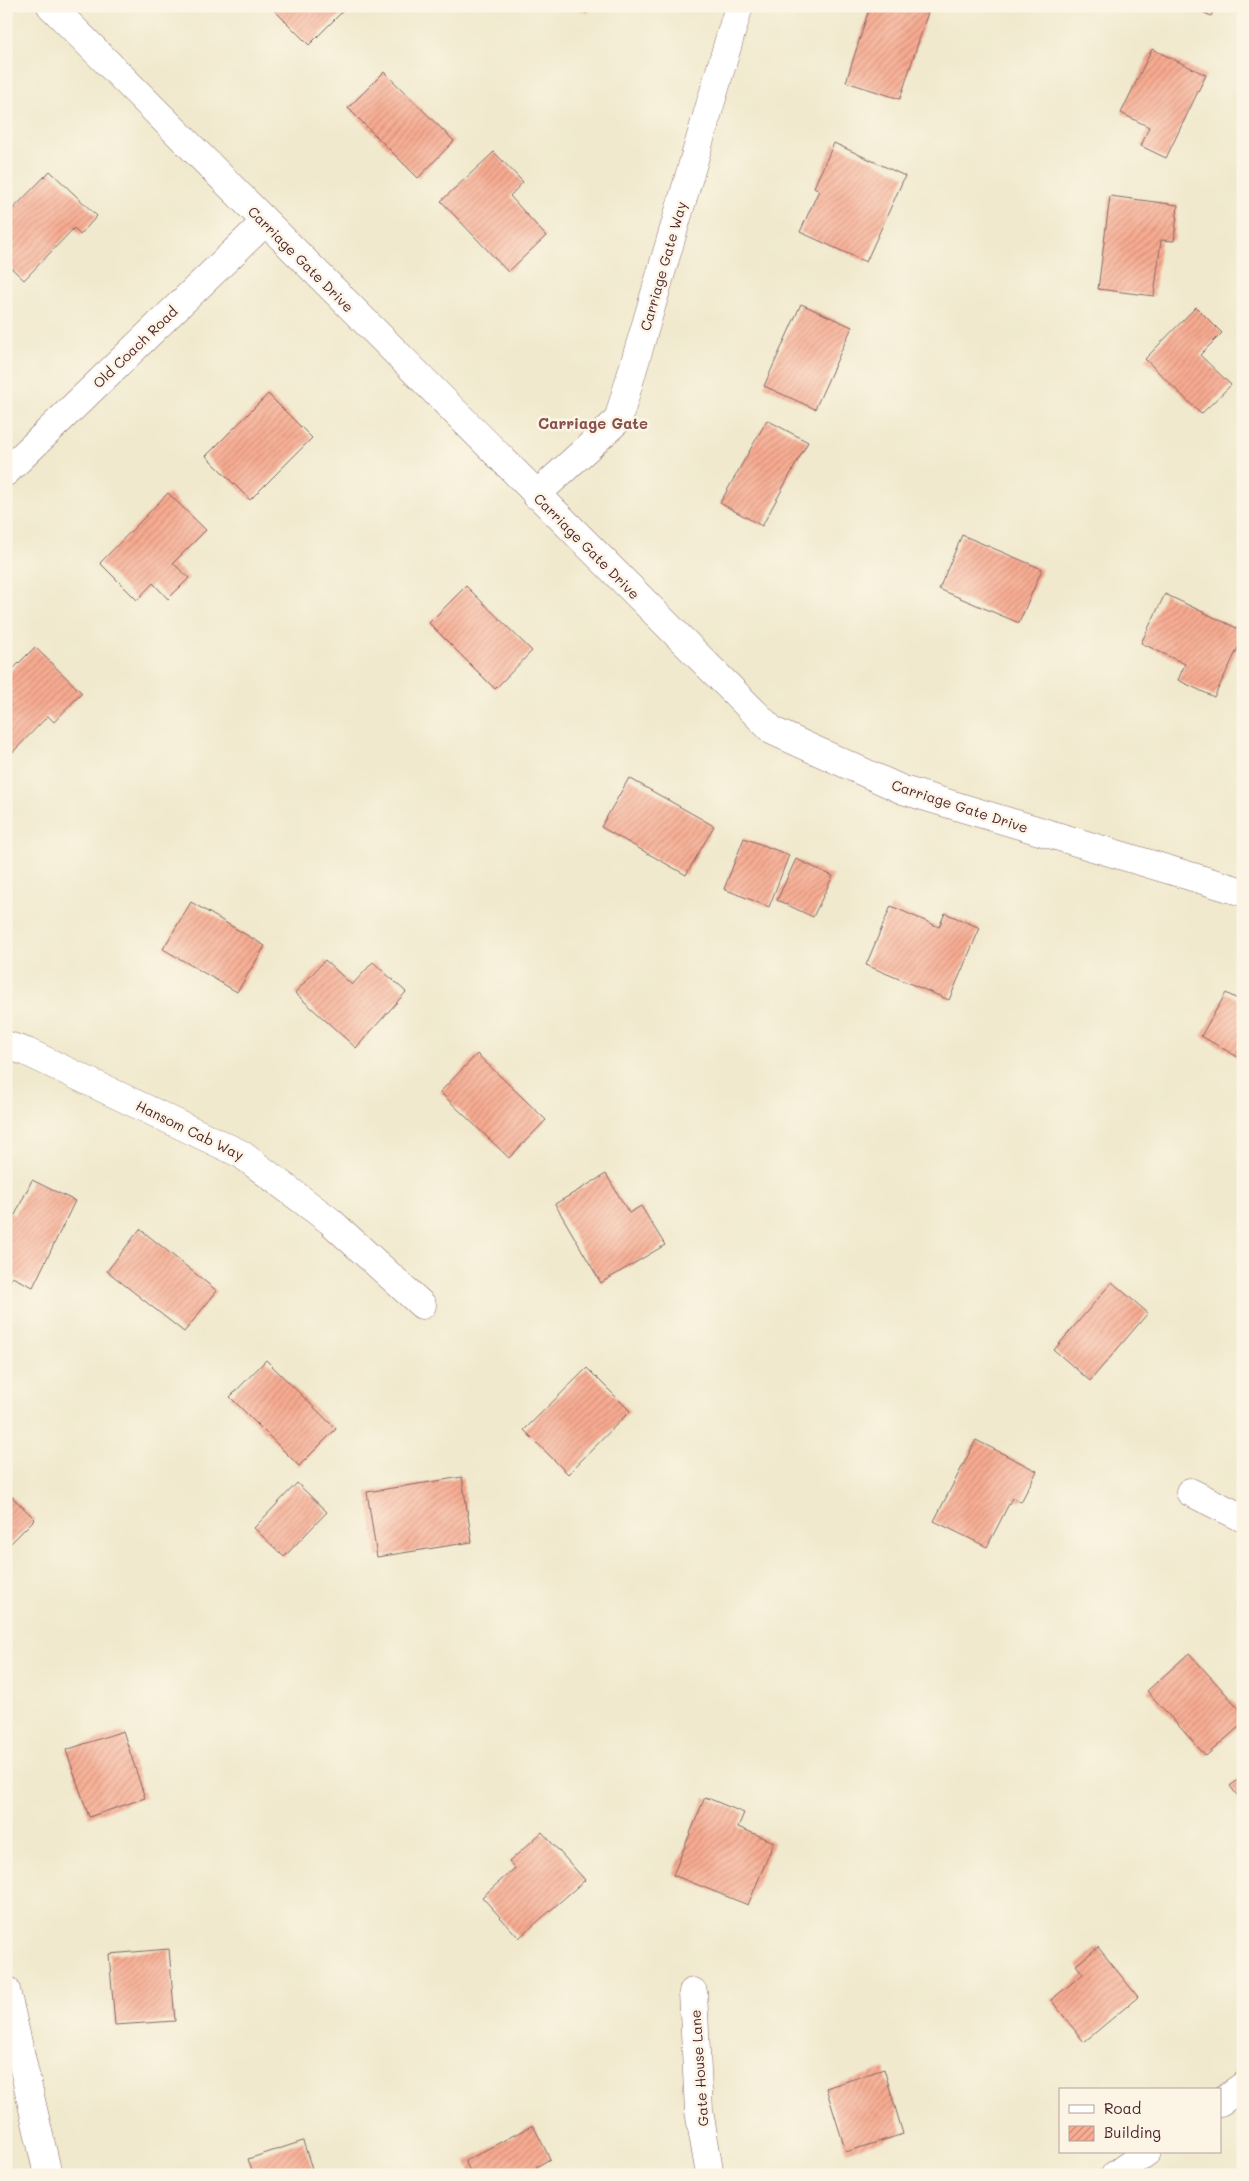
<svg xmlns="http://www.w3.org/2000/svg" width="1249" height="2181" viewBox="0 0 1249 2181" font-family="Mali,sans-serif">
<defs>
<pattern id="building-hatch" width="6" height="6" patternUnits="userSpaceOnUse" patternTransform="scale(1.25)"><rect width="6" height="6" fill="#f8ac92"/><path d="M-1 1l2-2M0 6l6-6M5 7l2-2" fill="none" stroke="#cb8b77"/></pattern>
</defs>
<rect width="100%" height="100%" fill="#fcf5e5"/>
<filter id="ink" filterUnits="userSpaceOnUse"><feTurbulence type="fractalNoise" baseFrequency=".02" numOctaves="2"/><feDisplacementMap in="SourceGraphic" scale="10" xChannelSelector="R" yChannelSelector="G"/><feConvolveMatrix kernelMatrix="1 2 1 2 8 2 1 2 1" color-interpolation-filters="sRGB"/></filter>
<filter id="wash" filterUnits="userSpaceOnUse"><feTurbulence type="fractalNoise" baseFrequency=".0096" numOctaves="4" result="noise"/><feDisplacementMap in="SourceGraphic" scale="20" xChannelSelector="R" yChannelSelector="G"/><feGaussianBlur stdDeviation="1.12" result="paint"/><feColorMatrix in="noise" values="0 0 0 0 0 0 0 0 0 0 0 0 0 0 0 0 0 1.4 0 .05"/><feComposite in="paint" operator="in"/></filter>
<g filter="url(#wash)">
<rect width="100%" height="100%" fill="#f0e9cd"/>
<g id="blocks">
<!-- building -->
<path fill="url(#building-hatch)" d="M270 6H348L309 45Z
M574 6H590L587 13Z
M870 6H930L900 99 846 82Z
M1190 6H1216L1211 16Z
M1152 49 1206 75 1166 158 1141 146 1149 127 1121 113Z
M384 72 454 141 418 178 348 108Z
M834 143 905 176 866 262 800 232 819 190 814 187Z
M494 152 523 182 510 196 546 236 508 272 441 201Z
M50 171 97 216 80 235 74 228 24 280 6 263V216Z
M1110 196 1178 205 1174 241 1161 240 1154 296 1098 289Z
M801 304 852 327 815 409 764 386Z
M1196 307 1222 333 1200 355 1231 385 1201 414 1145 359Z
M268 394 312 438 250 500 206 456Z
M767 420 808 442 762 526 720 503Z
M168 493 206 530 173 563 189 578 168 599 153 583 137 600 100 563Z
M962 535 1042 569 1019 623 939 589Z
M466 586 532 651 495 689 429 623Z
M1165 594 1243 631V638L1214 697 1178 680 1185 664 1141 643Z
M35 647 82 693 54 722 48 716 8 757 6 755V676Z
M629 778 714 826 686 875 601 827Z
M744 838 789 855 769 907 724 889Z
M796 859 833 876 813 917 777 900Z
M191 902 265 946 237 992 163 949Z
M891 906 939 927 945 913 980 928 949 1000 866 965Z
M325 960 352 985 373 962 406 992 356 1048 295 993Z
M1226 993 1243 1002V1060L1201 1036Z
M477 1054 546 1120 509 1158 440 1092Z
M606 1174 629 1213 641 1206 665 1245 601 1283 555 1204Z
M32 1180 75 1201 33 1287 12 1277 6 1290V1211L15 1215Z
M140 1229 217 1291 184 1332 107 1271Z
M1112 1282 1148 1313 1090 1381 1054 1350Z
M266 1360 336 1429 299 1466 230 1397Z
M587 1368 630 1411 568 1474 524 1430Z
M976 1440 1037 1471 1021 1502 1012 1498 987 1547 934 1521Z
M462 1477 472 1542 377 1557 367 1492Z
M297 1483 327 1512 284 1557 254 1528Z
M6 1491 35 1519 6 1548Z
M1189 1653 1243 1713V1723L1206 1756 1147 1691Z
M123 1731 145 1798 89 1817 66 1750Z
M1243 1776V1803L1230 1786Z
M705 1797 744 1813 738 1827 774 1842 748 1905 673 1875Z
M542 1832 585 1880 519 1938 482 1897 515 1868 509 1862Z
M1098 1947 1138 1997 1084 2042 1051 2000 1083 1974 1076 1965Z
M169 1949 175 2021 115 2025 109 1954Z
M884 2069 903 2134 846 2152 826 2088Z
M533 2125 550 2159 536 2167 540 2175H472L465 2161Z
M303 2141 314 2175H254L248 2159Z"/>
</g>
</g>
<g filter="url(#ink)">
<use href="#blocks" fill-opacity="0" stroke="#846664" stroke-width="1"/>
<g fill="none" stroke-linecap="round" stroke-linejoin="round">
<defs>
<path id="minor" d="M51 6 773 731 903 790 1243 892
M6 472 265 222
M536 495 618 420 739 6
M6 1045 27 1052 241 1154 330 1221 422 1305
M1190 1492 1243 1518
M6 1990 48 2175
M693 1992 699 2111 710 2175"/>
<path id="tertiary" d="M1220 2102 1243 2086
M1115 2175 1147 2152"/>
</defs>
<!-- minor casing -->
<use href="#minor" stroke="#846664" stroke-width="29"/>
<!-- tertiary casing -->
<use href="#tertiary" stroke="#846664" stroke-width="29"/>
<!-- minor -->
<use href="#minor" stroke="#fff" stroke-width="28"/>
<!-- tertiary -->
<use href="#tertiary" stroke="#fff" stroke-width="28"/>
</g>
</g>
<g text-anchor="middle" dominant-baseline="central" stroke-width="5" stroke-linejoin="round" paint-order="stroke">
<!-- street labels -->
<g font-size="14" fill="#4a1f2b" stroke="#fcf5e5">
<text transform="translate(301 259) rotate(45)">Carriage Gate Drive</text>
<text transform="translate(663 266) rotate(-74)">Carriage Gate Way</text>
<text transform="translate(135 347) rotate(-44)">Old Coach Road</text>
<text transform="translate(587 546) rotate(45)">Carriage Gate Drive</text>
<text transform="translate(960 806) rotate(18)">Carriage Gate Drive</text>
<text transform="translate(190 1130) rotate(26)">Hansom Cab Way</text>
<text transform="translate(699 2068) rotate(-94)">Gate House Lane</text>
</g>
<!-- neighbourhood labels -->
<g font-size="15" font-weight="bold" fill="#87504f" stroke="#fcf5e5">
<text x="593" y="423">Carriage Gate</text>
</g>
</g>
<!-- margin -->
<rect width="1249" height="2181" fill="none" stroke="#fcf5e5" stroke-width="25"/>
<!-- legend -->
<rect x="1059" y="2088" width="162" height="65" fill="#fcf5e5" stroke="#b59f9b"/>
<rect x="1069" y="2105" width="25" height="8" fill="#ffffff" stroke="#b59f9b"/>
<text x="1104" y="2114" font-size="15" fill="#4a1f2b">Road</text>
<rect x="1069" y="2126" width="25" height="15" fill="url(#building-hatch)" stroke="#b59f9b"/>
<text x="1104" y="2138" font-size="15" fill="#4a1f2b">Building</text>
</svg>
